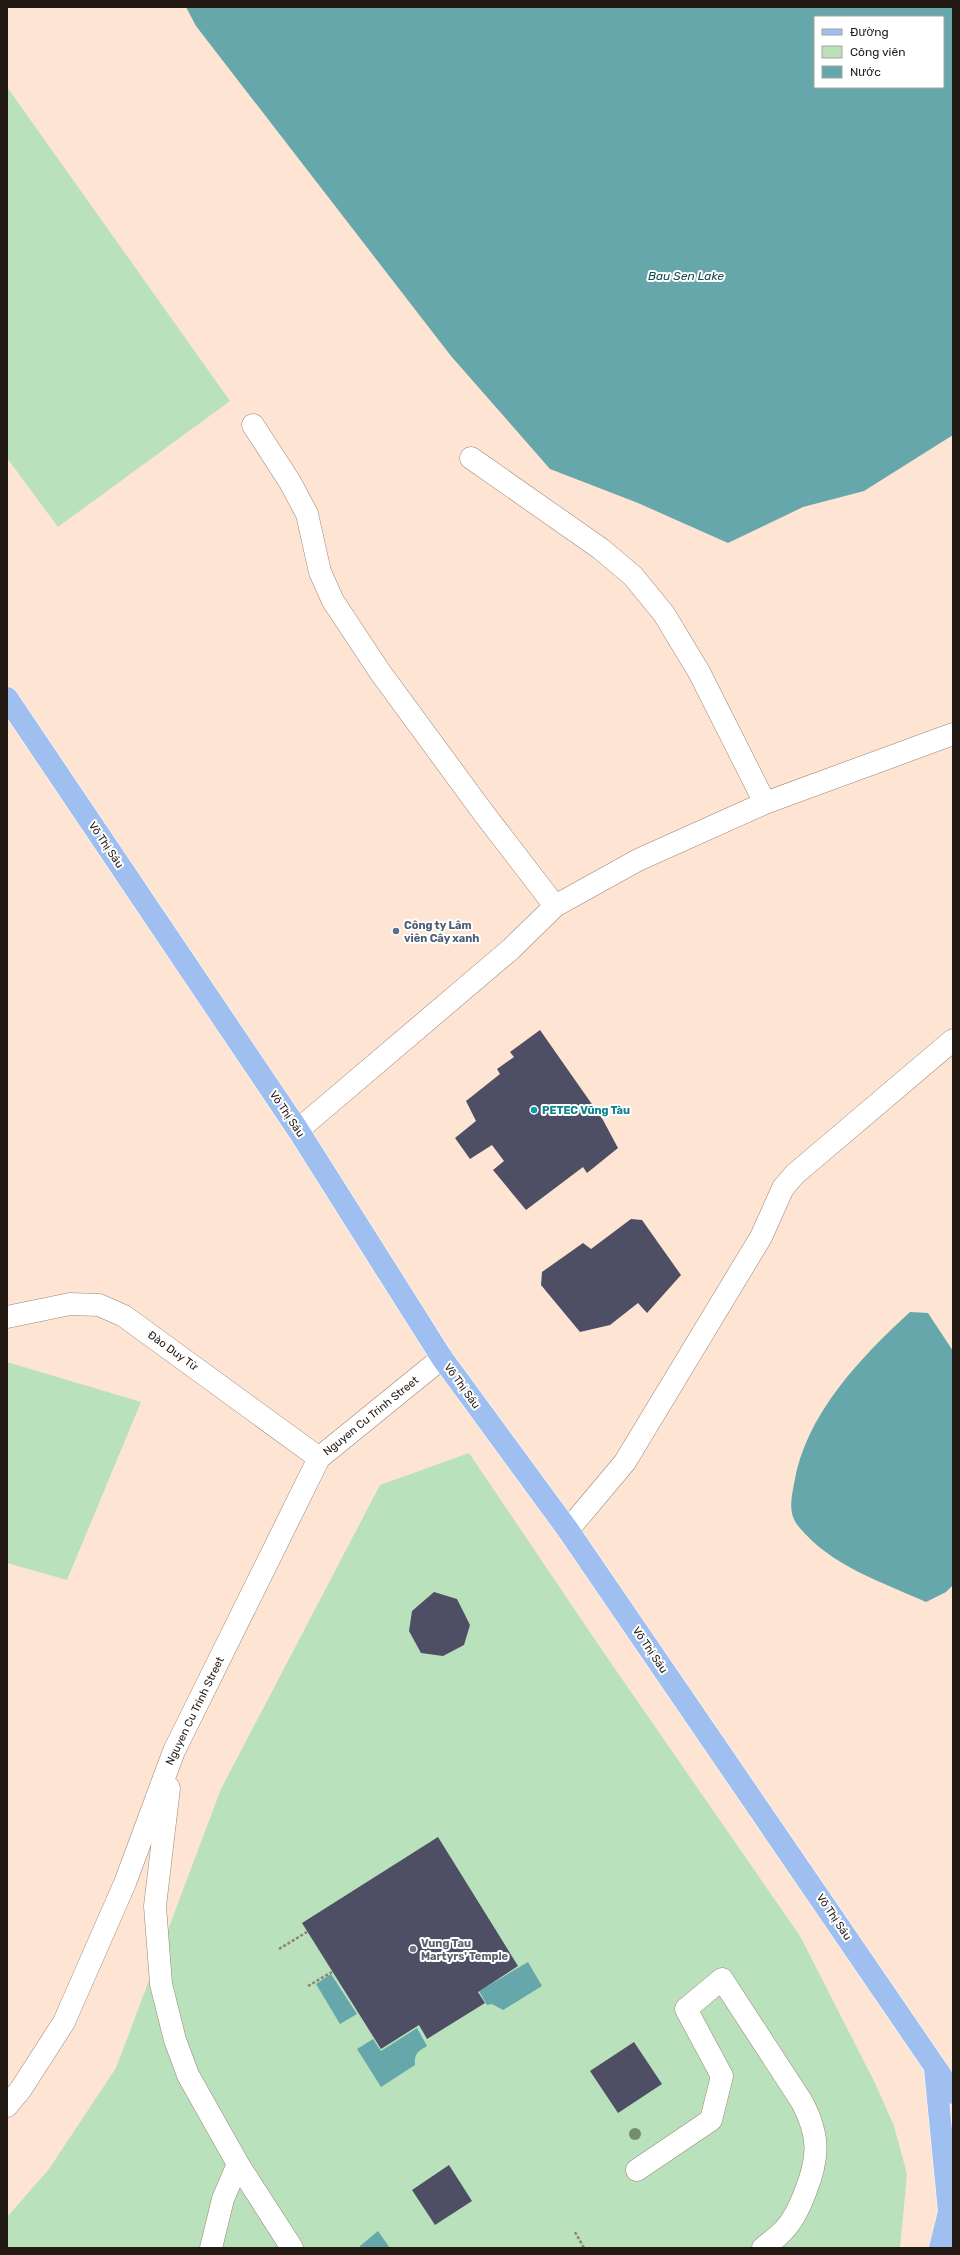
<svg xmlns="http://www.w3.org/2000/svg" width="960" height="2255" viewBox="0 0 960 2255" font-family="Rubik,sans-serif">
<rect width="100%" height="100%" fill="#fee4d3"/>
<!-- green -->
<path fill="#b9e2bc" d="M7 87 230 401 58 527 7 458Z
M7 1362 141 1402 67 1580 7 1563Z
M469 1453 604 1653 800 1936 875 2083 894 2126 907 2174 900 2248H7V2217L49 2169 116 2068 221 1789 380 1485Z"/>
<!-- water -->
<path fill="#65a7aa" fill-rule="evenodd" d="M186 7H953V435L864 491 803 507 728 543 638 503 550 469 451 356 196 26ZM815 17H943V87H815Z
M910 1312 928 1313 953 1351V1585L946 1592 926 1602C882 1582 831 1566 799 1527 788 1514 791 1500 794 1484 805 1415 860 1358 910 1312Z
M528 1962 542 1986 503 2010 492 2004 487 2005 479 1991Z
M331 1974 357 2014 340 2024 316 1984Z
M417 2028 427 2046C418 2051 414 2054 415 2065L381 2087 357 2049 373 2039 381 2051Z
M378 2231 390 2248H360V2246Z"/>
<!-- building -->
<path fill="#4e4e64" d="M540 1030 603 1120 618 1148 587 1173 583 1167 526 1210 493 1170 504 1161 492 1145 470 1159 455 1138 476 1121 466 1101 500 1074 497 1069 514 1057 510 1052Z
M631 1219 642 1220 681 1275 647 1313 638 1303 610 1325 580 1332 541 1285 542 1272 583 1243 591 1249Z
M434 1592 457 1599 470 1625 464 1645 443 1656 421 1653 409 1631 412 1611Z
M438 1837 518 1966 478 1992 485 2003 427 2039 419 2025 381 2049 302 1923Z
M634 2042 662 2084 618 2113 590 2071Z
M449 2165 472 2201 435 2225 412 2190Z"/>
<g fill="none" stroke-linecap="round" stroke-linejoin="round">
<defs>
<path id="minor" d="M253 425 290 482 307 514 320 572 333 601 380 672 482 811 555 906
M471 458 601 549 633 576 664 614 699 672 765 803
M298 1130 511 949 555 906 638 860 765 803 953 734
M7 1317 70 1304 99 1305 124 1316 319 1458
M568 1530 625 1462 761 1237 783 1188 795 1174 953 1040
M169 1788 155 1906 161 1984 175 2040 188 2075 238 2164 292 2248
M7 2106 21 2089 64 2022 125 1883 174 1751 319 1458 442 1358
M637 2170 711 2120 722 2076 686 2009 722 1979 802 2102C820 2136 819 2158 805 2193 800 2206 794 2220 784 2230 778 2237 770 2242 763 2248
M211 2248 223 2199 238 2164"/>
<path id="major" d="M7 698 298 1130 442 1358 568 1530 953 2093
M935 2069 949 2212 940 2248"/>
</defs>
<!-- minor casing -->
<use href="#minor" stroke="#9c8575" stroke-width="23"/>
<!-- major casing -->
<use href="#major" stroke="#fff" stroke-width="23"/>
<!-- path -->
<path stroke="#938175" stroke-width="2.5" stroke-dasharray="3 2" stroke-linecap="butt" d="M279 1949 307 1932
M308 1986 332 1972
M575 2232 584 2248"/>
<!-- minor -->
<use href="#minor" stroke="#fff" stroke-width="22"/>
<!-- major -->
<use href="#major" stroke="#9ebfef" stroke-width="22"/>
</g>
<!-- trees -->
<circle fill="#758d6c" cx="635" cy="2134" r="6"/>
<!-- markers -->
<circle fill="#5c6f8a" stroke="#fff" stroke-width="1.5" cx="396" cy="931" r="4"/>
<circle fill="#0f9aa8" stroke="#fff" stroke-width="1.5" cx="534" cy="1110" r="4"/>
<circle fill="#6b7280" stroke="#fff" stroke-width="1.5" cx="413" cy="1949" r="4"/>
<g text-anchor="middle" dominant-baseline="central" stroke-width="4" stroke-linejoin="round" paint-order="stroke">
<!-- street labels -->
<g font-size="11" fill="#231a14" stroke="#fff">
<text transform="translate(106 845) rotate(56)">Võ Thị Sáu</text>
<text transform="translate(287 1114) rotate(56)">Võ Thị Sáu</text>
<text transform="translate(173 1351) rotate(36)">Đào Duy Từ</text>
<text transform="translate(462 1386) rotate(54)">Võ Thị Sáu</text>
<text transform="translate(371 1416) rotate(-39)">Nguyen Cu Trinh Street</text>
<text transform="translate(650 1650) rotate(56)">Võ Thị Sáu</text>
<text transform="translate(195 1711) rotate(-64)">Nguyen Cu Trinh Street</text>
<text transform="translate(834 1917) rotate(56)">Võ Thị Sáu</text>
</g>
<!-- service labels -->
<g font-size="11" font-weight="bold" fill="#4e5e75" stroke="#fff" text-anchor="start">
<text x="404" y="925">Công ty Lâm<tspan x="404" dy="13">viên Cây xanh</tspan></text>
</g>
<!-- culture labels -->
<g font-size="11" font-weight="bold" fill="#0d838f" stroke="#fff" text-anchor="start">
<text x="542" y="1110">PETEC Vũng Tàu</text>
</g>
<!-- worship labels -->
<g font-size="11" font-weight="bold" fill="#5b616d" stroke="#fff" text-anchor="start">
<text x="421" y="1943">Vung Tau<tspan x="421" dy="13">Martyrs' Temple</tspan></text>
</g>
<!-- water labels -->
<g font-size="12" font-style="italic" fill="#104c4f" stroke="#fff">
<text x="686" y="276">Bau Sen Lake</text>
</g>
</g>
<!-- border -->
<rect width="960" height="2255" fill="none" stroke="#231a14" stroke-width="16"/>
<!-- legend -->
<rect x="814" y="16" width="130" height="72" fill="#ffffff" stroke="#a7a3a1"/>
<rect x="822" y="29" width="20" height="6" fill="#9ebfef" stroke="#a7a3a1"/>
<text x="850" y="36" font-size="12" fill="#231a14">Đường</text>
<rect x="822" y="46" width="20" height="12" fill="#b9e2bc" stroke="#a7a3a1"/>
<text x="850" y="56" font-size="12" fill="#231a14">Công viên</text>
<rect x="822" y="66" width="20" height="12" fill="#65a7aa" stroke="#a7a3a1"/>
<text x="850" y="76" font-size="12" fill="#231a14">Nước</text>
</svg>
